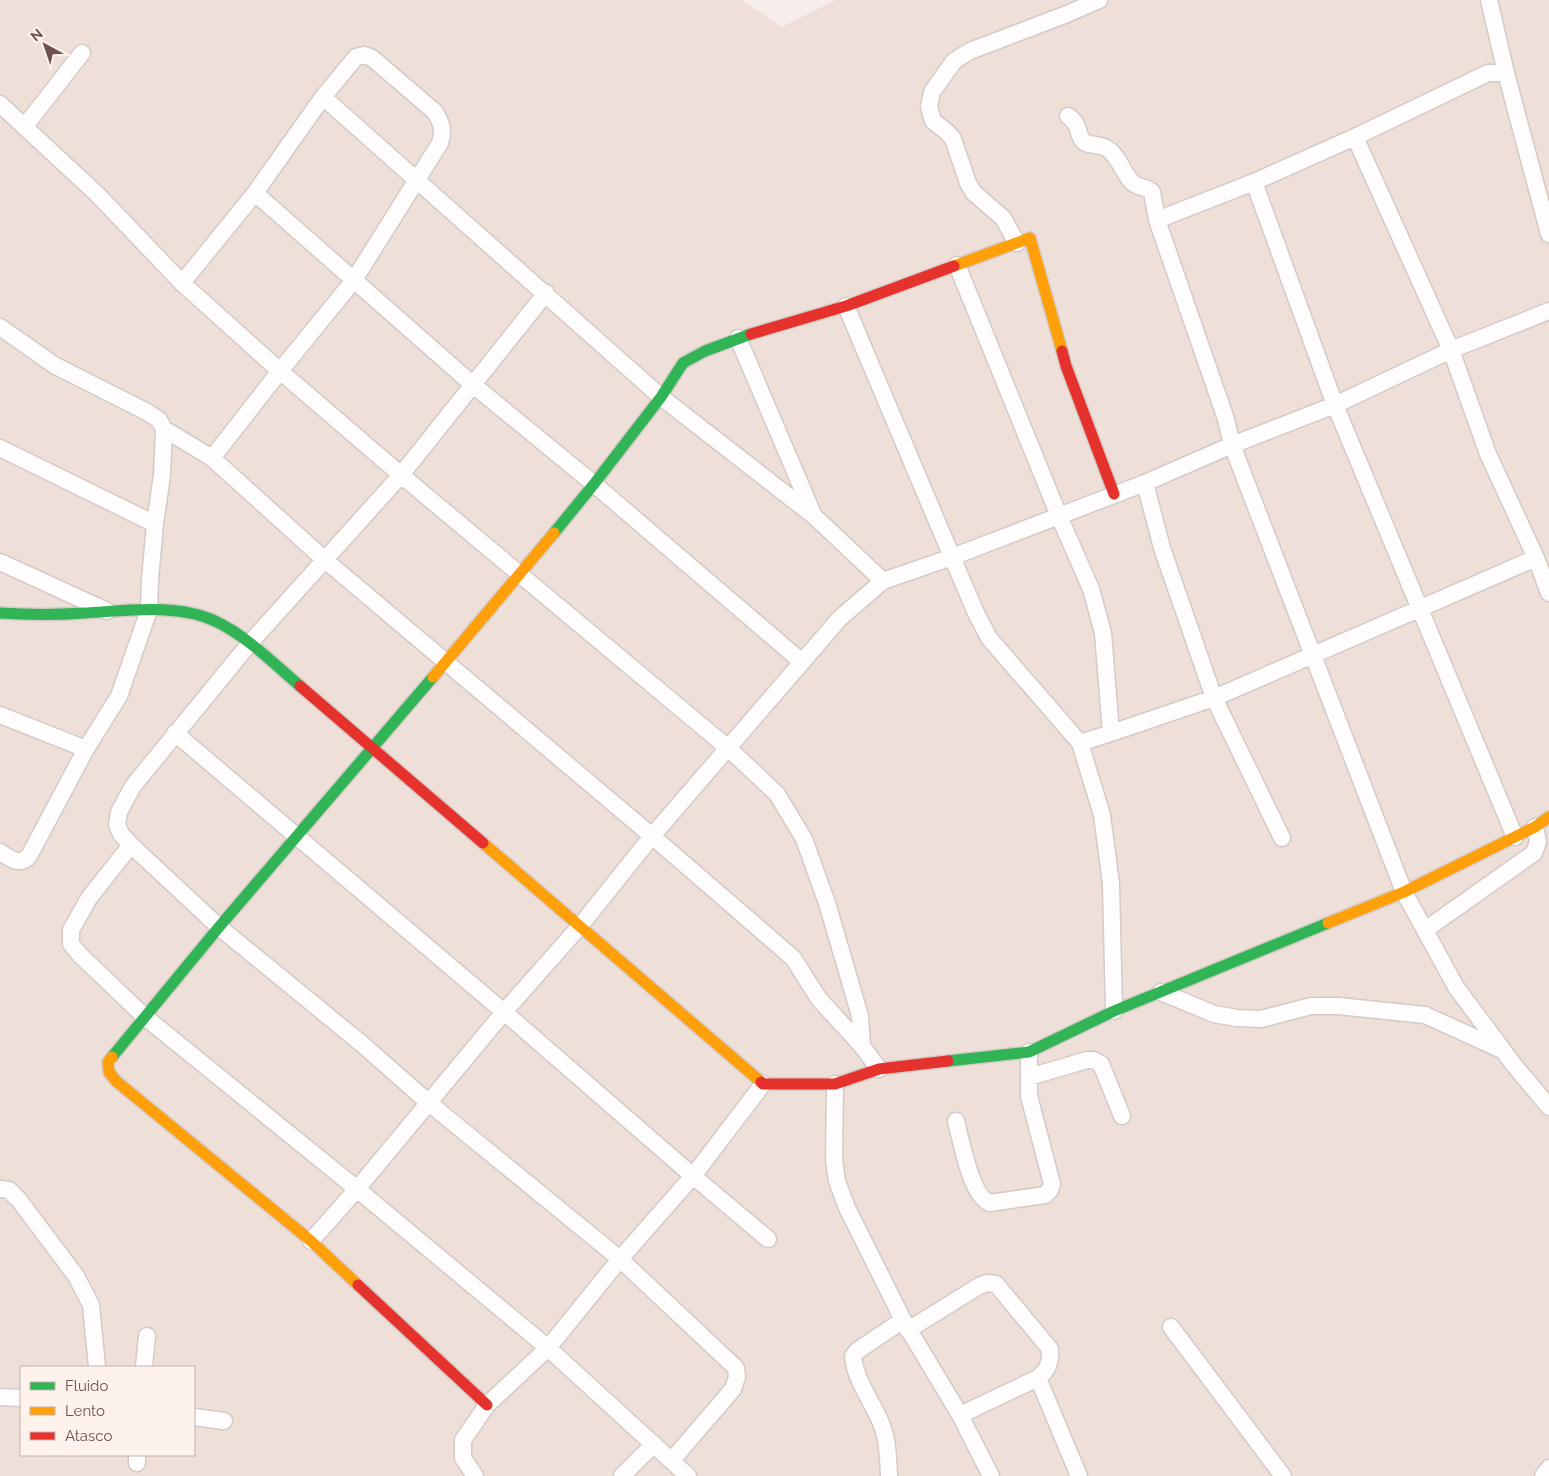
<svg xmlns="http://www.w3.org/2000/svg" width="1549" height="1476" viewBox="0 0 1549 1476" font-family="Raleway,sans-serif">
<rect width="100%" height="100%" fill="#f6eeea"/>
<!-- residential -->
<path fill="#eedfd8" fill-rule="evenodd" d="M0 0H742L782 27 836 0H1549V1476H0ZM21 1367H194V1455H21Z"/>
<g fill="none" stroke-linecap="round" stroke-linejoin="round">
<defs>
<path id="street" d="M1489 0 1506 73
M0 104 98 195 182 283 280 371 401 475 728 748 777 794 804 839 827 903 860 1016 862 1046
M1068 116C1071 118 1074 121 1076 124 1079 130 1079 138 1084 142 1091 146 1100 144 1106 148 1119 155 1122 172 1132 182 1137 188 1146 186 1152 192L1157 220
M25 126 82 53
M1355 137 1451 350 1488 454 1536 558 1549 593
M1254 182 1335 405 1515 837
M255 193 472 384 594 484 802 662
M1549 234 1506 73H1488L1355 137 1254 182 1157 220 1226 419 1232 445 1404 892 1456 987 1514 1065 1549 1107
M1017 243 1003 218 974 193 968 183 953 139 947 132 933 121 929 107 932 92 954 61 970 51 1067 14 1099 0
M957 265 1059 516 1091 589 1103 633 1111 733 1080 743
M182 283 255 193 323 97 661 397 814 516 883 581
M546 293 401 475 250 643 133 786 119 812 117 825 121 834 131 845 219 927 362 1044 429 1103 620 1259 736 1368 737 1377 733 1389 672 1460
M846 306 952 557 976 613 989 638 1080 743 1102 815 1111 884 1114 1011
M0 327 54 365 147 412 159 420 164 429 162 475 155 524 150 580 149 610 119 696 86 749 29 856C19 867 10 858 0 852
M738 338 813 514
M164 429 212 458 325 560 652 836 793 958 819 999 862 1046 879 1069
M0 448 155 524
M212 458 280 371 354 280 440 143C444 129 442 124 435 112L372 58 364 55 356 57 323 97
M1145 483 1162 548 1214 698 1282 838
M0 562 107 611
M0 715 86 749
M175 733 504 1012 693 1176 768 1239
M1111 733 1214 698 1536 558
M131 845 89 898 71 930V944L80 955 145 1017 357 1189 548 1348 688 1476
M1425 930 1534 853 1538 842 1535 827
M1161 992 1214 1014 1237 1018 1261 1019 1311 1006H1338L1425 1015 1502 1050
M1029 1077 1087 1060H1093L1101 1064 1122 1116
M835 1084 834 1160 837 1181 847 1208 903 1320 960 1415 991 1476
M956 1121C961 1140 971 1197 990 1203L1045 1195 1050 1190 1052 1184 1029 1096V1052
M0 1189 9 1190 19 1200 76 1276 91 1305 97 1367
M311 1241 357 1189 504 1012 580 926 652 836 840 618 883 581 952 557 1145 483 1232 445 1335 405 1451 350 1549 311
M1171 1327 1283 1476
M908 1330 979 1286 987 1283 996 1284 1050 1349C1051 1362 1048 1370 1038 1378L960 1415
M144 1367 147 1336
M1038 1378 1079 1476
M0 1397 21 1398
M194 1417 224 1421
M137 1463V1455
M475 1476 463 1458V1440L487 1405 548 1348 620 1259 693 1176 763 1084
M622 1476 654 1444
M889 1476C888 1458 888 1440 881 1423 872 1401 855 1380 853 1356L857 1351 903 1320
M1543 1476 1549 1468"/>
<path id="fast" d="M554 533 594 484 661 397 683 363 705 351 751 334
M0 613C28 615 56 615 84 613 124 611 177 603 215 621 247 636 273 663 300 686
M112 1057 219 927 433 677
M948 1061 1029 1052 1114 1011 1328 923"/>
<path id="slow" d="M954 266 1030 238 1062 351
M433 677 554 533
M483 843 761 1082
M1328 923 1404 892 1535 827 1549 817
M112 1057 108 1062 109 1072 116 1081 311 1241 358 1285"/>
<path id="jam" d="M751 334 846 306 954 266
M1062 351 1066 366 1114 494
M300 686 483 843
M761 1082 763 1084H835L879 1069 948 1061
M358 1285 487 1405"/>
</defs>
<!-- street casing -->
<use href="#street" stroke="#d4cac7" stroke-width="19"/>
<!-- fast casing -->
<use href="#fast" stroke="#d4cac7" stroke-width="14"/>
<!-- slow casing -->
<use href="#slow" stroke="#d4cac7" stroke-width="14"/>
<!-- jam casing -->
<use href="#jam" stroke="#d4cac7" stroke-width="14"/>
<!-- street -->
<use href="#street" stroke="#fefcfc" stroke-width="16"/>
<!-- fast -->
<use href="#fast" stroke="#30b455" stroke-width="11"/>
<!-- slow -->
<use href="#slow" stroke="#ff9f0a" stroke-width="11"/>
<!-- jam -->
<use href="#jam" stroke="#e5322d" stroke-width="11"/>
</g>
<!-- legend -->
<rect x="20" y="1366" width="175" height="90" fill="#fdf2ec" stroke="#c5b2ad"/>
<rect x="30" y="1382" width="25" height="8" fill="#30b455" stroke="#c5b2ad"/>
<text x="65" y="1391" font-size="15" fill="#70514e">Fluido</text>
<rect x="30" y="1407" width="25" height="8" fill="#ff9f0a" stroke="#c5b2ad"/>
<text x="65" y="1416" font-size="15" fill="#70514e">Lento</text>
<rect x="30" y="1432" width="25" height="8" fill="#e5322d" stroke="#c5b2ad"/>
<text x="65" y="1441" font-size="15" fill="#70514e">Atasco</text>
<!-- north arrow -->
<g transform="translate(45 45) rotate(320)" stroke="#fdf2ec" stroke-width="4" paint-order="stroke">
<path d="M0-4L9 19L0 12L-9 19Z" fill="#70514e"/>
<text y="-8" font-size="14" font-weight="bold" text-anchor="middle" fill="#70514e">N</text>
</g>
</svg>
